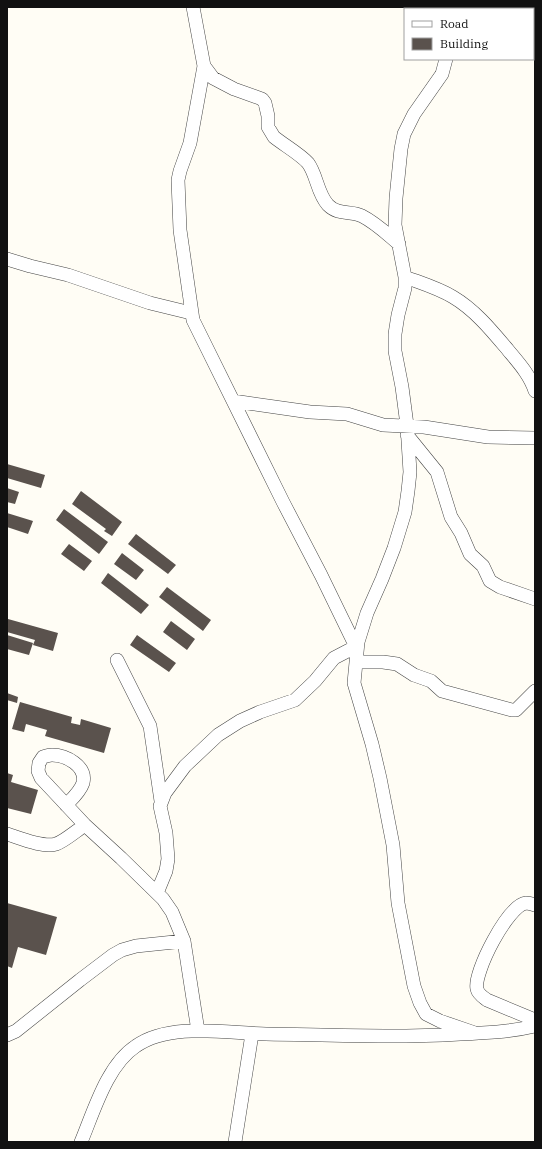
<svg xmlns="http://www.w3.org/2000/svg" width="542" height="1149" viewBox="0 0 542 1149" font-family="'IBM Plex Serif',serif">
<rect width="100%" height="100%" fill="#fffdf5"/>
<!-- building -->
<path fill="#5a524d" d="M7 464 45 475 41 488 7 478Z
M7 488 19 492 15 504 7 502Z
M81 491 122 522 112 536 104 531 106 529 72 504Z
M64 509 108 542 99 554 56 520Z
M7 513 33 521 28 534 7 527Z
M136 534 176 565 168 574 128 544Z
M69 544 92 561 84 571 61 554Z
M122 553 144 570 136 580 114 564Z
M108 573 149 605 141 614 101 583Z
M167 587 211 620 203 631 159 597Z
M8 619 58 633 53 651 33 645 35 640 7 632Z
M171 621 195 639 187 650 163 632Z
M7 635 33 643 29 655 7 649Z
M137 635 176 663 169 672 130 645Z
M7 693 18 697 17 703 7 700Z
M20 702 72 717 71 723 80 725 81 719 111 728 104 753 45 736 47 730 26 724 24 732 12 729Z
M7 773 13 775 11 782 38 790 31 814 7 808Z
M7 903 57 917 46 955 18 947 12 968 7 966Z"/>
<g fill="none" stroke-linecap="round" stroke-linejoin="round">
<defs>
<path id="minor" d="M193 7 204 66 190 143 180 171 178 180 180 230 193 320 283 502 321 575 356 647
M447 7V9
M446 59 442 74 414 114 404 134 401 149 396 198 395 225 405 277V288L398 315 395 334V351L402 387 407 425 410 472 408 491 405 512 394 548 382 579 367 613 358 642 354 683 372 744 380 778 393 845 398 903 414 986 420 1003 426 1014 440 1021 475 1033
M204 66 213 78 234 89 262 99 265 103 268 116V127L274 137C284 145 300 154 308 163 317 175 317 193 328 205 339 216 351 210 362 216 376 223 387 234 399 244
M7 259 30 266 68 275 150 303 191 313
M405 277C421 283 438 288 453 297 475 310 492 331 508 350 518 362 530 375 535 391
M233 401 310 412 347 414 383 425 424 427 488 437 535 438
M407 435 437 472 451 517 461 533 470 554 483 566 490 581 500 587 535 599
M356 657 361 662H383L397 664 414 675 431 681 442 691 512 710H516L535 691
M117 660 150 726 161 801
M66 805C72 799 80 792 83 783 87 766 66 755 52 755 49 755 46 756 43 757L39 763 38 771 41 778 85 825 121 858 163 899 172 912 184 941 198 1031
M7 834C20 838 43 848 56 844 65 841 77 830 85 825
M157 893 166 871 168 859 166 833 160 806 165 793 185 766 218 735 240 721 260 712 295 700 315 681 334 658 357 646
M535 905C532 904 529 903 526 903 508 905 473 973 477 989 478 994 483 997 487 1000L535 1020
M7 1035 16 1031 80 980 113 955 122 950 136 946 184 941
M81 1142C94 1111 107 1065 136 1046 170 1022 226 1033 266 1034 331 1035 395 1038 460 1034 485 1033 510 1032 535 1026
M235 1142 252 1034"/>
</defs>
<!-- minor casing -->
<use href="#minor" stroke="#444" stroke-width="14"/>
<!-- minor -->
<use href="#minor" stroke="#fff" stroke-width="13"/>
</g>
<!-- border -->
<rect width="542" height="1149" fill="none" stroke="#111111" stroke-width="16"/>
<!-- legend -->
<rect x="404" y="8" width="130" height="52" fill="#ffffff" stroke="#a0a0a0"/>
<rect x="412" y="21" width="20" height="6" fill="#ffffff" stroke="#a0a0a0"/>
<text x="440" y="28" font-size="12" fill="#111111">Road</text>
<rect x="412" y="38" width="20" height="12" fill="#5a524d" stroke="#a0a0a0"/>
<text x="440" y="48" font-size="12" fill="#111111">Building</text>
</svg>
